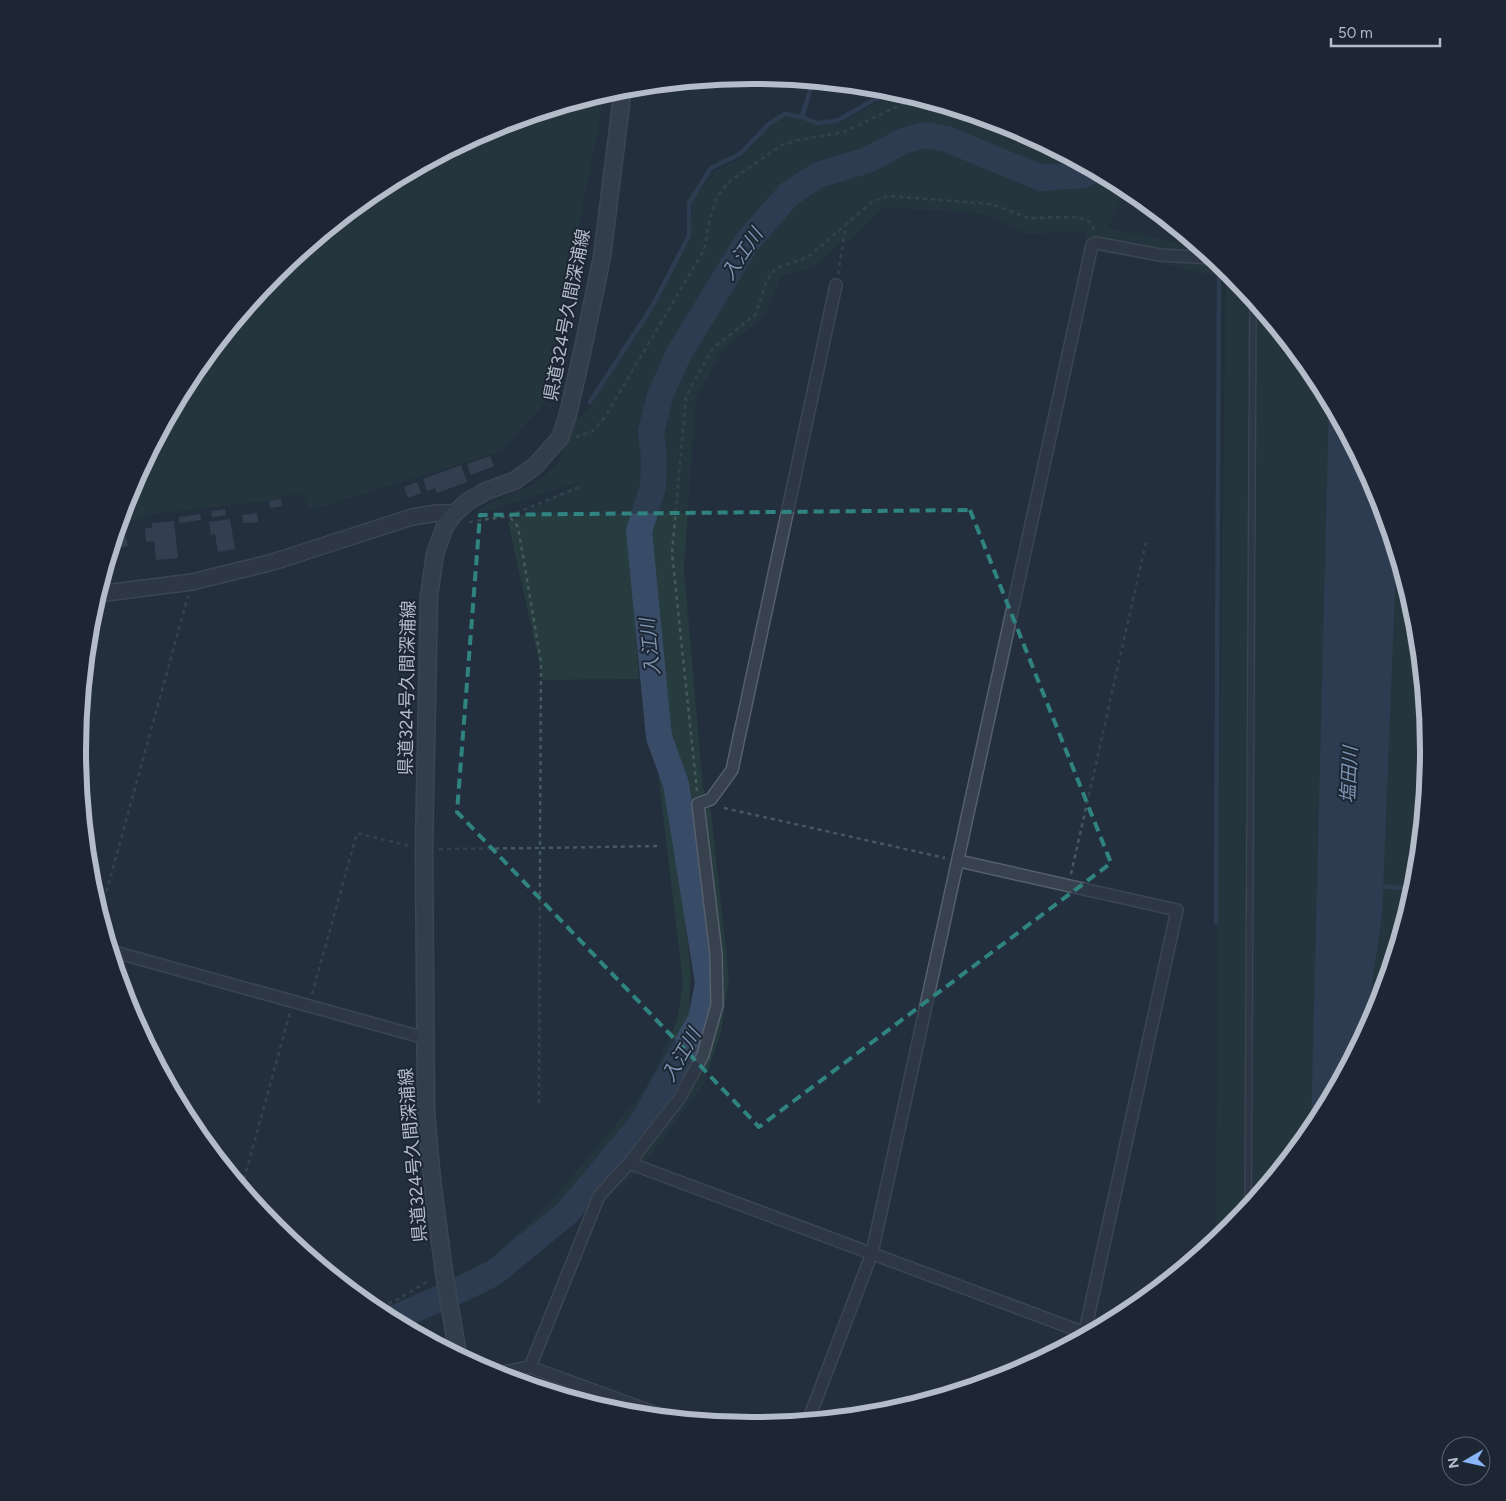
<svg xmlns="http://www.w3.org/2000/svg" width="1506" height="1501" viewBox="0 0 1506 1501" font-family="Figtree,'Noto Sans JP',sans-serif">
<rect width="100%" height="100%" fill="#242f3e"/>
<!-- green -->
<path fill="#263c3f" d="M605 93 544 404 502 451 311 510 300 493 267 501 153 514 119 526 129 492 192 375 276 273 378 189 495 126Z
M903 93 1012 127 1082 164 1056 173 938 129 907 134 853 157 807 173 753 216 646 404 647 462 633 519 632 575 639 679 543 680 508 522 583 481 472 516 489 503 535 484 558 463 576 419 588 411 691 239 692 203 713 172 742 158 768 128 785 117 800 118 816 125 838 124 876 103Z
M937 148 1048 185 1099 176 1100 174 1127 188 1108 228 1199 247 1231 273 1315 375 1344 431 1314 1126 1309 1133 1308 1129V1134L1230 1228 1216 1240 1218 911 1226 278 1088 247 1085 231 1028 234 984 214 883 207 850 240 839 244 814 267 782 276 764 316 722 351 696 398 684 569 703 788 711 812 729 979 721 1032 703 1085 639 1171 603 1200 589 1202 669 1101 705 1022 711 983 683 764 663 730 647 583V517L662 492 664 431 675 386 699 338 761 235 814 188 867 170 908 151Z
M1377 492 1416 619 1428 751 1415 883 1377 1009 1348 1063Z
M658 773 670 790 691 973 689 1013 653 1088 563 1203 493 1267 455 1277 491 1259 548 1205 646 1088 677 1021 683 983Z"/>
<!-- water -->
<path fill="#394c67" d="M1329 403 1377 492 1396 556V564L1382 915 1365 1032 1311 1130Z"/>
<g fill="none" stroke-linecap="round" stroke-linejoin="round">
<!-- stream -->
<path stroke="#394c67" stroke-width="4.5" d="M802 117 813 81
M590 402 653 305 689 236V203L711 168 740 154 769 124 785 114 802 117 817 123 837 121 875 99 898 92
M1378 886 1414 889
M1216 923 1219 276"/>
<!-- river -->
<path stroke="#394c67" stroke-width="26" d="M389 1318 397 1317 462 1289 494 1273 568 1212 642 1123 701 1019 708 983 676 784 659 737 639 531 653 487 654 457 651 432 660 396 678 355 747 242 789 194 818 175 868 160 903 141 925 135 947 139 1041 178 1084 175 1093 170"/>
</g>
<!-- building -->
<path fill="#455162" d="M490 456 494 466 471 475 467 464Z
M461 465 467 482 437 493 435 488 427 491 423 479Z
M417 482 421 493 408 498 404 487Z
M281 499 282 506 270 508 269 501Z
M225 509 226 515 212 517 211 511Z
M257 513 258 522 243 523 242 515Z
M200 514 201 520 179 523V517Z
M230 519 235 549 218 552 215 534 211 535 209 522Z
M174 521 178 558 156 560 154 541 146 542 145 528H152V523Z
M125 534 128 546 114 549 113 545 116 536Z"/>
<g fill="none" stroke-linecap="round" stroke-linejoin="round">
<defs>
<path id="service" d="M1248 1207 1253 300"/>
<path id="minor" d="M959 861 1177 910 1084 1336
M111 951 425 1038
M629 1163 1085 1333
M530 1367 599 1196 629 1163 679 1099 703 1055 717 1005 716 954 698 804 711 799 732 770 836 285
M493 1374 530 1367 667 1417
M808 1421 872 1253 1092 245 1096 243 1160 255 1212 258"/>
<path id="tertiary" d="M98 594 192 582 273 562 412 517 437 513H455"/>
<path id="secondary" d="M458 1355 444 1272 432 1180 426 1112 424 849 429 596 435 554 445 526 455 513 467 502 486 491 514 481 535 466 560 438 568 414 582 353 602 257 623 88"/>
</defs>
<!-- service casing -->
<use href="#service" stroke="#565f6c" stroke-width="8"/>
<!-- minor casing -->
<use href="#minor" stroke="#565f6c" stroke-width="14"/>
<!-- tertiary casing -->
<use href="#tertiary" stroke="#565f6c" stroke-width="18"/>
<!-- secondary casing -->
<use href="#secondary" stroke="#565f6c" stroke-width="19"/>
<!-- path -->
<path stroke="#44595c" stroke-width="2.5" stroke-dasharray="4 4" stroke-linecap="butt" d="M945 106 1000 128H1014
M838 274 846 225
M576 437 593 431 605 417 704 250 710 218 717 196 731 180 782 145 798 140 844 132 902 104H939
M469 522 509 516 582 486
M697 791 672 553 686 396 712 349 756 314 767 280 775 269 808 257 873 201 888 196 992 204 1028 218 1078 217 1092 223 1094 231
M724 808 945 858
M439 849 540 848 541 662 518 527 509 516
M1071 874 1146 542
M100 915 188 596
M312 994 357 833 409 846
M539 1103 540 848 658 846
M242 1187 290 1012
M373 1308 395 1301 430 1280"/>
<!-- service -->
<use href="#service" stroke="#38414e" stroke-width="5.5"/>
<!-- minor -->
<use href="#minor" stroke="#38414e" stroke-width="11"/>
<!-- tertiary -->
<use href="#tertiary" stroke="#38414e" stroke-width="15"/>
<!-- secondary -->
<use href="#secondary" stroke="#465061" stroke-width="16"/>
</g>
<!-- marked area -->
<path d="M0 0H1506V1501H0ZM970 510 1111 863 759 1127 457 812 480 515Z" fill="#242f3e" fill-opacity=".55" fill-rule="evenodd"/>
<path fill="none" stroke="#308480" stroke-width="4" stroke-dasharray="10 6" stroke-linejoin="round" d="M970 510 1111 863 759 1127 457 812 480 515Z"/>
<g text-anchor="middle" dominant-baseline="central" stroke-width="4" stroke-linejoin="round" paint-order="stroke">
<!-- street labels -->
<g font-size="18" fill="#b4bcc9" stroke="#1d2633">
<text transform="translate(567 315) rotate(-79)">県道324号久間深浦線</text>
<text transform="translate(407 688) rotate(-89)">県道324号久間深浦線</text>
<text transform="translate(413 1155) rotate(-95)">県道324号久間深浦線</text>
</g>
<!-- water labels -->
<g font-size="19" font-style="italic" fill="#7c92b1" stroke="#1d2633">
<text transform="translate(742 254) rotate(-56)">入江川</text>
<text transform="translate(650 647) rotate(-96)">入江川</text>
<text transform="translate(1349 775) rotate(-87)">塩田川</text>
<text transform="translate(681 1055) rotate(-60)">入江川</text>
</g>
</g>
<!-- crop -->
<path d="M0 0H1506V1501H0ZM752 84H754A666 666 0 0 1 1420 750V751A666 666 0 0 1 754 1417H752A666 666 0 0 1 86 751V750A666 666 0 0 1 752 84Z" fill="#1d2633" fill-rule="evenodd"/>
<path fill="none" stroke="#b4bcc9" stroke-width="6" d="M752 84H754A666 666 0 0 1 1420 750V751A666 666 0 0 1 754 1417H752A666 666 0 0 1 86 751V750A666 666 0 0 1 752 84Z"/>
<!-- north arrow -->
<g transform="translate(1466 1461) rotate(261)"><circle r="24" fill="#1d2633" stroke="#59626f"/>
<path d="M0-4L9 19L0 12L-9 19Z" fill="#8ab4f8"/>
<text y="-8" font-size="14" font-weight="bold" text-anchor="middle" fill="#b4bcc9">N</text>
</g>
<!-- scale -->
<path d="M1331 38v8h109v-8" fill="none" stroke="#b4bcc9" stroke-width="2.5"/>
<text x="1338" y="38" font-size="15" fill="#b4bcc9" stroke="#1d2633" stroke-width="4" paint-order="stroke">50 m</text>
</svg>
